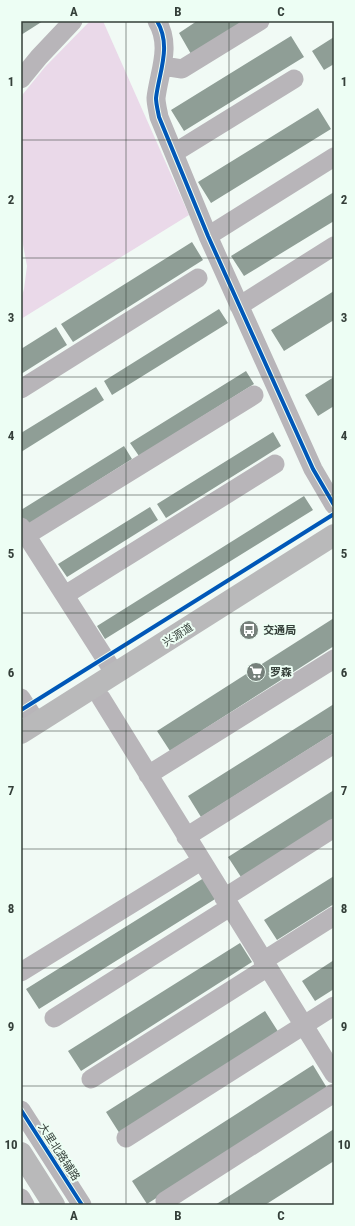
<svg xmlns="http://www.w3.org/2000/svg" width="355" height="1226" viewBox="0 0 355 1226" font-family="'Roboto Condensed','Noto Sans SC',sans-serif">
<rect width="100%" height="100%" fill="#f1faf5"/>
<!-- green -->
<path fill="#ead9e9" d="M90 21H103L189 215 21 319V299L24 289 27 266 21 234V100L23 94 45 67Z"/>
<!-- building -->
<path fill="#8f9e96" d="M21 21H43L21 35Z
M197 21H244L191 54 179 33Z
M291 36 304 57 184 131 171 110Z
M334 37V64L324 70 312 51Z
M318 108 331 129 211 203 198 182Z
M334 192V221L244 276 231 256Z
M192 242 203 260 73 342 61 324Z
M334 291V320L284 351 271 330Z
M219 309 228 323 112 395 104 381Z
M56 327 67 345 21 374V349Z
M246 371 254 384 139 456 130 443Z
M334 377V406L318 416 305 395Z
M96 387 104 400 21 452V433Z
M273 432 281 446 166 518 157 504Z
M124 446 132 459 24 527 21 522V510Z
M304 496 313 510 105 639 97 626Z
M150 507 158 520 67 577 58 564Z
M334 618V646L170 751 157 731Z
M334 704V733L201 817 188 796Z
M334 790V818L241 877 228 857Z
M207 876 220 896 39 1009 26 989Z
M334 876V904L277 940 264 920Z
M240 943 252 962 81 1071 68 1051Z
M334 960V989L315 1001 302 981Z
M265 1011 279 1033 120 1134 106 1112Z
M313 1065 327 1088 147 1204 132 1181Z
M334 1129V1161L265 1205H215Z"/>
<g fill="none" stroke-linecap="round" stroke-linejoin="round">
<!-- minor -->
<path stroke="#b8b5b9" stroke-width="19" d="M157 21C172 46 159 72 156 98 156 104 158 111 159 117L208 236 313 469 334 505
M163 66 182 69 260 21
M21 79 39 57 73 21
M174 153 294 79
M208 236 334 157
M239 306 334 246
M21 389 198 278
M21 527 115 674
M27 535 254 395
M65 595 275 464
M21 698 37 723
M101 698 334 1074
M148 775 334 659
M186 837 334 744
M224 898 334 828
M263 961 334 916
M21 972 201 861
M54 1018 230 907
M91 1079 268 967
M21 1110 82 1205
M126 1138 334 1006
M21 1198 25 1205
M165 1201 334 1093"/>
<!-- major -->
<path stroke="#b9b9ba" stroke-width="22" d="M21 733 334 535
M21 1153 54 1205"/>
<defs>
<path id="cycleway" d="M157 21C172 46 159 72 156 98 156 104 158 111 159 117L208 236 313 469 334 505
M21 710 334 514
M21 1110 82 1205"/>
</defs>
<!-- cycleway casing -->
<use href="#cycleway" stroke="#edfef4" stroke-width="6"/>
<!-- cycleway -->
<use href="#cycleway" stroke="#0057b8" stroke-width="4"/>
</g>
<!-- grid -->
<path fill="none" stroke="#343f39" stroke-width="1" stroke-opacity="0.55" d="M126 21V1205M229 21V1205M21 140H334M21 258H334M21 377H334M21 495H334M21 613H334M21 731H334M21 849H334M21 968H334M21 1086H334"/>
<!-- icons -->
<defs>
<symbol id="bus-disc" viewBox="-11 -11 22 22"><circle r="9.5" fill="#76807b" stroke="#edfef4"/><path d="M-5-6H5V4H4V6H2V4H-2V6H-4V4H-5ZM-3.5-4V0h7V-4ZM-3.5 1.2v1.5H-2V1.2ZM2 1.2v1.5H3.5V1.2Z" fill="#fff"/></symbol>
<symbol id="supermarket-disc" viewBox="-11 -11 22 22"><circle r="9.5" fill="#76807b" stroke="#edfef4"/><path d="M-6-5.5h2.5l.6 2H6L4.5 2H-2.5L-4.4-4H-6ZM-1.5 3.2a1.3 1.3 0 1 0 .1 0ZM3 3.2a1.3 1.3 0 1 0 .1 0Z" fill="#fff"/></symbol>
</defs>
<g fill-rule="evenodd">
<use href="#bus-disc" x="238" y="619" width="22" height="22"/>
<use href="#supermarket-disc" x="245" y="661" width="22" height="22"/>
</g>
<g text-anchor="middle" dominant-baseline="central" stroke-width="4" stroke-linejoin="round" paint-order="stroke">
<!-- poi labels -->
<g font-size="11" font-weight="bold" fill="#343f39" stroke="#edfef4" text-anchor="start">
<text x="263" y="630">交通局</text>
<text x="270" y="672">罗森</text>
</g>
<!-- street labels -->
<g font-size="11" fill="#343f39" stroke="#edfef4">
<text transform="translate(178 635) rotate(-32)">兴源道</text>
<text transform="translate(59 1152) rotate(57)">大里北路辅路</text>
</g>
</g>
<!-- border -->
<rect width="355" height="1226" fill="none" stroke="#edfef4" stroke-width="44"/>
<rect x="22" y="22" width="311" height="1182" fill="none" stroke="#343f39" stroke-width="1.5"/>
<g font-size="13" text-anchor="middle" font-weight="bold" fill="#343f39">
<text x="74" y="16">A</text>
<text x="178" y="16">B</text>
<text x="281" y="16">C</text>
<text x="11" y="86">1</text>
<text x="344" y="86">1</text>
<text x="11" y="204">2</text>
<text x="344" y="204">2</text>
<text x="11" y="322">3</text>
<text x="344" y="322">3</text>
<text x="11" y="440">4</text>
<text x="344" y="440">4</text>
<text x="11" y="558">5</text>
<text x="344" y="558">5</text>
<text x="11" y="677">6</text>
<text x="344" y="677">6</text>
<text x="11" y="795">7</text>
<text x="344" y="795">7</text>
<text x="11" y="913">8</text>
<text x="344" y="913">8</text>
<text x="11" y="1031">9</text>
<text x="344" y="1031">9</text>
<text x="11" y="1149">10</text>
<text x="344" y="1149">10</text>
<text x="74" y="1220">A</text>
<text x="178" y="1220">B</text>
<text x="281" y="1220">C</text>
</g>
</svg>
